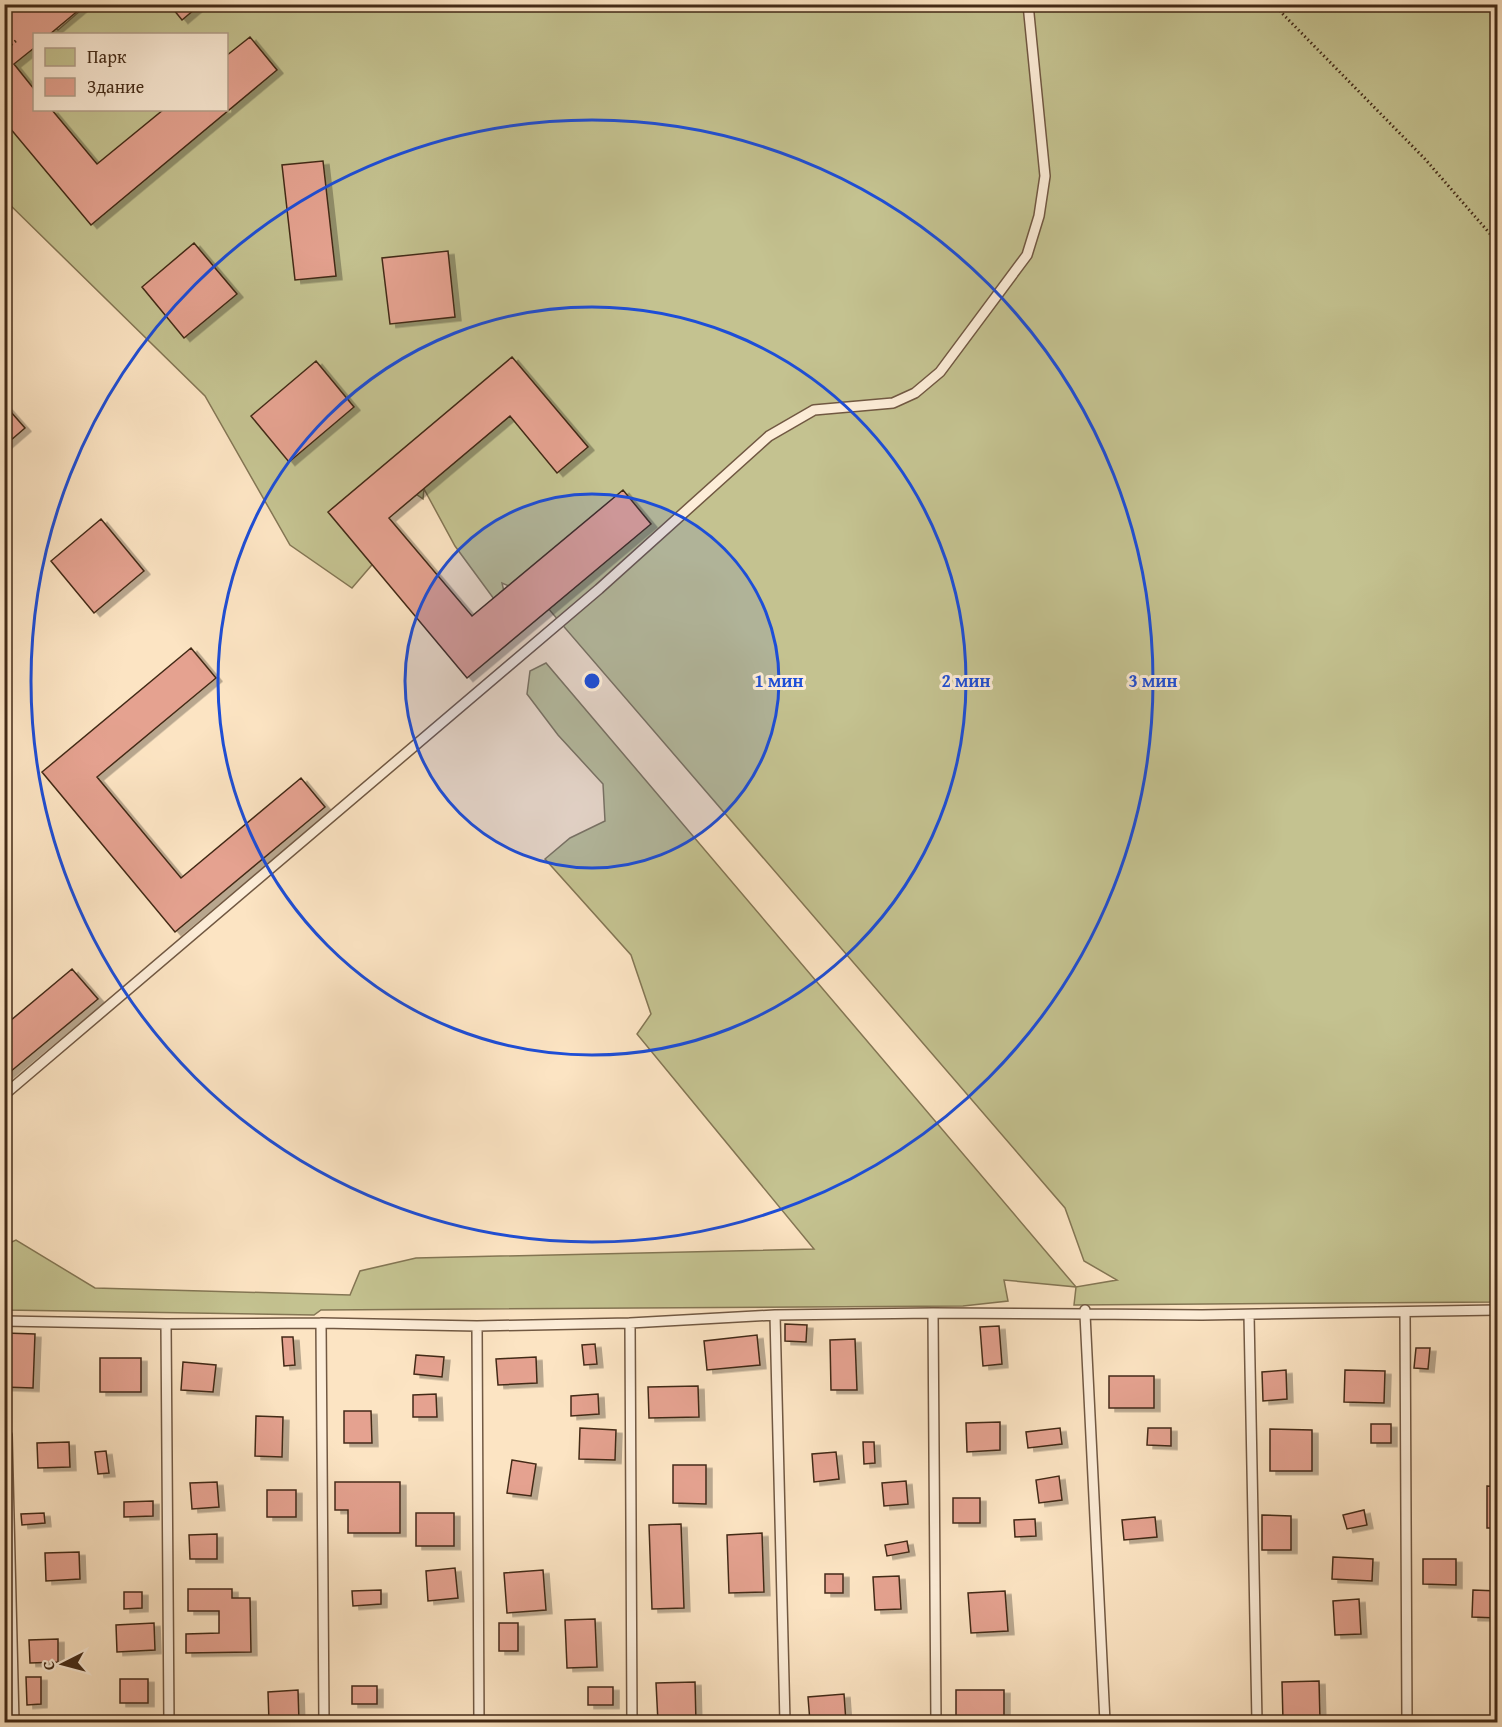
<svg xmlns="http://www.w3.org/2000/svg" width="1502" height="1727" viewBox="0 0 1502 1727" font-family="'Gentium Book Plus',serif">
<defs>
<filter id="shadow"><feDropShadow dx="6" dy="3.5" stdDeviation="0" flood-color="#0004"/></filter>
</defs>
<rect width="100%" height="100%" fill="#fce4c3"/>
<filter id="stains"><feTurbulence type="fractalNoise" baseFrequency=".00333" numOctaves="4"/><feColorMatrix values="0 0 0 0 .2 0 0 0 0 .09 0 0 0 0 .02 0 0 0 .5 -.17"/></filter>
<radialGradient id="worn" r=".72"><stop offset=".6" stop-color="#630" stop-opacity="0"/><stop offset="1" stop-color="#630" stop-opacity=".3"/></radialGradient>
<!-- green -->
<path fill="#c4c290" stroke="#847654" stroke-width="1.5" fill-rule="evenodd" d="M88 4 1497 5V1302L1074 1305 1076 1287 1004 1280 1008 1301 963 1306 321 1310 314 1315 5 1310V1245L16 1240 95 1288 350 1295 360 1271 416 1258 814 1249 637 1034 651 1014 631 955 545 859 570 838 605 821 603 784 558 735 527 694 530 671 546 663 1076 1287 1117 1280 1084 1261 1065 1208 541 600 502 583 511 622 455 546 424 489 423 499 403 485 361 490 383 552 352 588 290 545 205 396 5 200 4 25 36 9 58 30ZM34 34H226V110H34Z"/>
<!-- building -->
<path fill="#e5a290" stroke="#432a17" stroke-width="1.5" filter="url(#shadow)" d="M18 4H86L50 34H34V48L14 64 34 89V110H52L97 164 163 110H226V56L250 37 277 70 91 225 4 121V16Z
M169 4H201L182 20Z
M323 161 336 276 295 280 282 165Z
M194 243 237 294 184 338 142 287Z
M448 251 455 317 390 324 382 258Z
M512 357 588 447 557 473 510 416 389 518 472 616 623 490 651 524 467 678 328 512Z
M316 361 354 407 289 462 251 416Z
M4 404 25 428 4 446Z
M101 519 144 571 94 613 51 561Z
M191 648 216 678 97 777 181 878 301 778 325 807 175 932 42 772Z
M72 969 98 999 4 1077V1026Z
M785 1324 807 1325 806 1342 785 1341Z
M999 1326 1002 1364 983 1366 980 1327Z
M5 1333 35 1334 33 1388 4 1387Z
M757 1335 760 1365 707 1370 704 1341Z
M282 1337H293L295 1365 284 1366Z
M855 1339 857 1390H831L830 1340Z
M595 1344 597 1364 584 1365 582 1345Z
M1416 1348H1430L1428 1369 1414 1368Z
M416 1355 444 1357 442 1377 414 1374Z
M536 1357 537 1383 498 1385 496 1359Z
M100 1358H141V1392H100Z
M183 1362 216 1365 213 1392 181 1390Z
M1286 1370 1287 1399 1263 1401 1262 1372Z
M1345 1370 1385 1371 1384 1403 1344 1402Z
M1109 1376H1154V1408H1109Z
M698 1386 699 1417 649 1418 648 1387Z
M436 1394 437 1417H413V1395Z
M598 1394 599 1414 571 1416V1396Z
M344 1411H371L372 1443H344Z
M256 1416 283 1417 282 1457 255 1456Z
M1000 1422V1450L967 1452 966 1423Z
M1371 1424H1391V1443H1371Z
M580 1428 616 1430 615 1460 579 1459Z
M1060 1428 1062 1444 1028 1448 1026 1432Z
M1148 1428H1171V1446L1147 1445Z
M1270 1429 1312 1430V1471H1270Z
M69 1442 70 1467 38 1468 37 1443Z
M863 1442H874L875 1463 864 1464Z
M106 1451 109 1473 98 1474 95 1452Z
M836 1452 839 1479 814 1482 812 1454Z
M512 1460 536 1464 531 1496 507 1493Z
M673 1465H706V1504L673 1503Z
M1059 1476 1062 1500 1039 1503 1036 1480Z
M906 1481 908 1504 884 1506 882 1483Z
M217 1482 219 1507 192 1509 190 1483Z
M335 1482H400V1533H348V1510H335Z
M1487 1486 1498 1487V1528H1487Z
M267 1490H296V1517H267Z
M953 1498H980V1523H953Z
M153 1501V1516L124 1517V1502Z
M1364 1510 1367 1525 1347 1529 1343 1515Z
M44 1513 45 1523 22 1525 21 1514Z
M416 1513H454V1546H416Z
M1262 1515 1291 1516V1550H1262Z
M1155 1517 1157 1537 1124 1540 1122 1520Z
M1035 1519 1036 1536 1015 1537 1014 1520Z
M681 1524 684 1608 652 1609 649 1525Z
M762 1533 764 1592 729 1593 727 1535Z
M217 1534V1559H190L189 1535Z
M907 1541 909 1552 887 1556 885 1545Z
M79 1552 80 1579 46 1581 45 1553Z
M1333 1557 1373 1559 1372 1581 1332 1579Z
M1423 1559H1456V1585L1423 1584Z
M455 1568 458 1598 428 1601 426 1571Z
M543 1570 546 1610 507 1613 504 1573Z
M825 1574H843V1593H825Z
M899 1576 901 1609 875 1610 873 1577Z
M188 1589H232V1598H250L251 1652 186 1653V1634L219 1633V1611H188Z
M381 1590V1604L353 1606 352 1591Z
M1473 1590 1498 1591V1618L1472 1617Z
M1005 1591 1008 1631 971 1633 968 1593Z
M124 1592H142V1608L124 1609Z
M1359 1599 1361 1634 1335 1635 1333 1601Z
M595 1619 597 1667 567 1668 565 1620Z
M154 1623 155 1650 117 1652 116 1625Z
M499 1623H518V1651H499Z
M58 1639V1662L30 1663 29 1640Z
M26 1677H41V1704L27 1705Z
M120 1679H148V1703H120Z
M1319 1681 1320 1720 1283 1721 1282 1682Z
M695 1682 696 1722H658L656 1683Z
M352 1686H377V1704H352Z
M588 1687H613V1705H588Z
M298 1690 299 1722H269L268 1692Z
M956 1690H1004V1722H956Z
M844 1694 846 1722H810L808 1697Z
M447 1719V1722H404V1721Z"/>
<g fill="none" stroke-linecap="round" stroke-linejoin="round">
<defs>
<path id="lane" d="M4 1095 599 589 769 436 814 410 893 403 915 393 940 372 1027 255 1039 216 1045 176 1028 4
M1405 1313 1407 1722
M775 1315 933 1313
M1249 1315 1257 1722
M4 1321 166 1324 321 1323
M166 1324 169 1722
M477 1326 630 1323
M7 1435 14 1722
M324 1722 321 1323 477 1326 479 1722
M632 1722 630 1323 775 1315 785 1722
M936 1722 933 1313 1085 1314V1310
M1105 1722 1085 1314 1202 1315 1498 1310"/>
</defs>
<!-- lane casing -->
<use href="#lane" stroke="#715842" stroke-width="12"/>
<!-- path -->
<path stroke="#432a17" stroke-width="3" stroke-dasharray="1.5 3" stroke-linecap="butt" d="M1273 4 1425 159 1498 243
M4 50 17 40"/>
<!-- lane -->
<use href="#lane" stroke="#fdedd8" stroke-width="9"/>
</g>
<!-- distance rings -->
<circle cx="592" cy="681" r="187" fill="#1d4ed8" fill-opacity=".12"/>
<g fill="none" stroke="#1d4ed8" stroke-width="3">
<circle cx="592" cy="681" r="187"/>
<circle cx="592" cy="681" r="374"/>
<circle cx="592" cy="681" r="561"/>
</g>
<circle cx="592" cy="681" r="9" fill="#1d4ed8" stroke="#fdedd8" stroke-width="3"/>
<g font-size="18" text-anchor="middle" font-weight="bold" fill="#1d4ed8" stroke="#fdedd8" stroke-width="6" stroke-linejoin="round" paint-order="stroke">
<text x="779" y="687">1 мин</text>
<text x="966" y="687">2 мин</text>
<text x="1153" y="687">3 мин</text>
</g>
<!-- margin -->
<rect width="1502" height="1727" fill="none" stroke="#fce4c3" stroke-width="24"/>
<rect x="6" y="6" width="1490" height="1715" fill="none" stroke="#432a17" stroke-width="3"/>
<rect x="12" y="12" width="1478" height="1703" fill="none" stroke="#432a17" stroke-width="1.5"/>
<!-- legend -->
<rect x="33" y="33" width="195" height="78" fill="#fdedd8" stroke="#b39f8b" stroke-width="1.5"/>
<rect x="45" y="48" width="30" height="18" fill="#c4c290" stroke="#b39f8b" stroke-width="1.5"/>
<text x="87" y="63" font-size="18" fill="#432a17">Парк</text>
<rect x="45" y="78" width="30" height="18" fill="#e5a290" stroke="#b39f8b" stroke-width="1.5"/>
<text x="87" y="93" font-size="18" fill="#432a17">Здание</text>
<!-- north arrow -->
<g transform="translate(63 1664) rotate(264)" stroke="#fdedd8" stroke-width="4.5" paint-order="stroke">
<path d="M0-4.5L10 22L0 15L-10 22Z" fill="#432a17"/>
<text y="-9" font-size="16" font-weight="bold" text-anchor="middle" fill="#432a17">С</text>
</g>
<rect width="100%" height="100%" filter="url(#stains)"/>
<rect width="100%" height="100%" fill="url(#worn)"/>
</svg>
